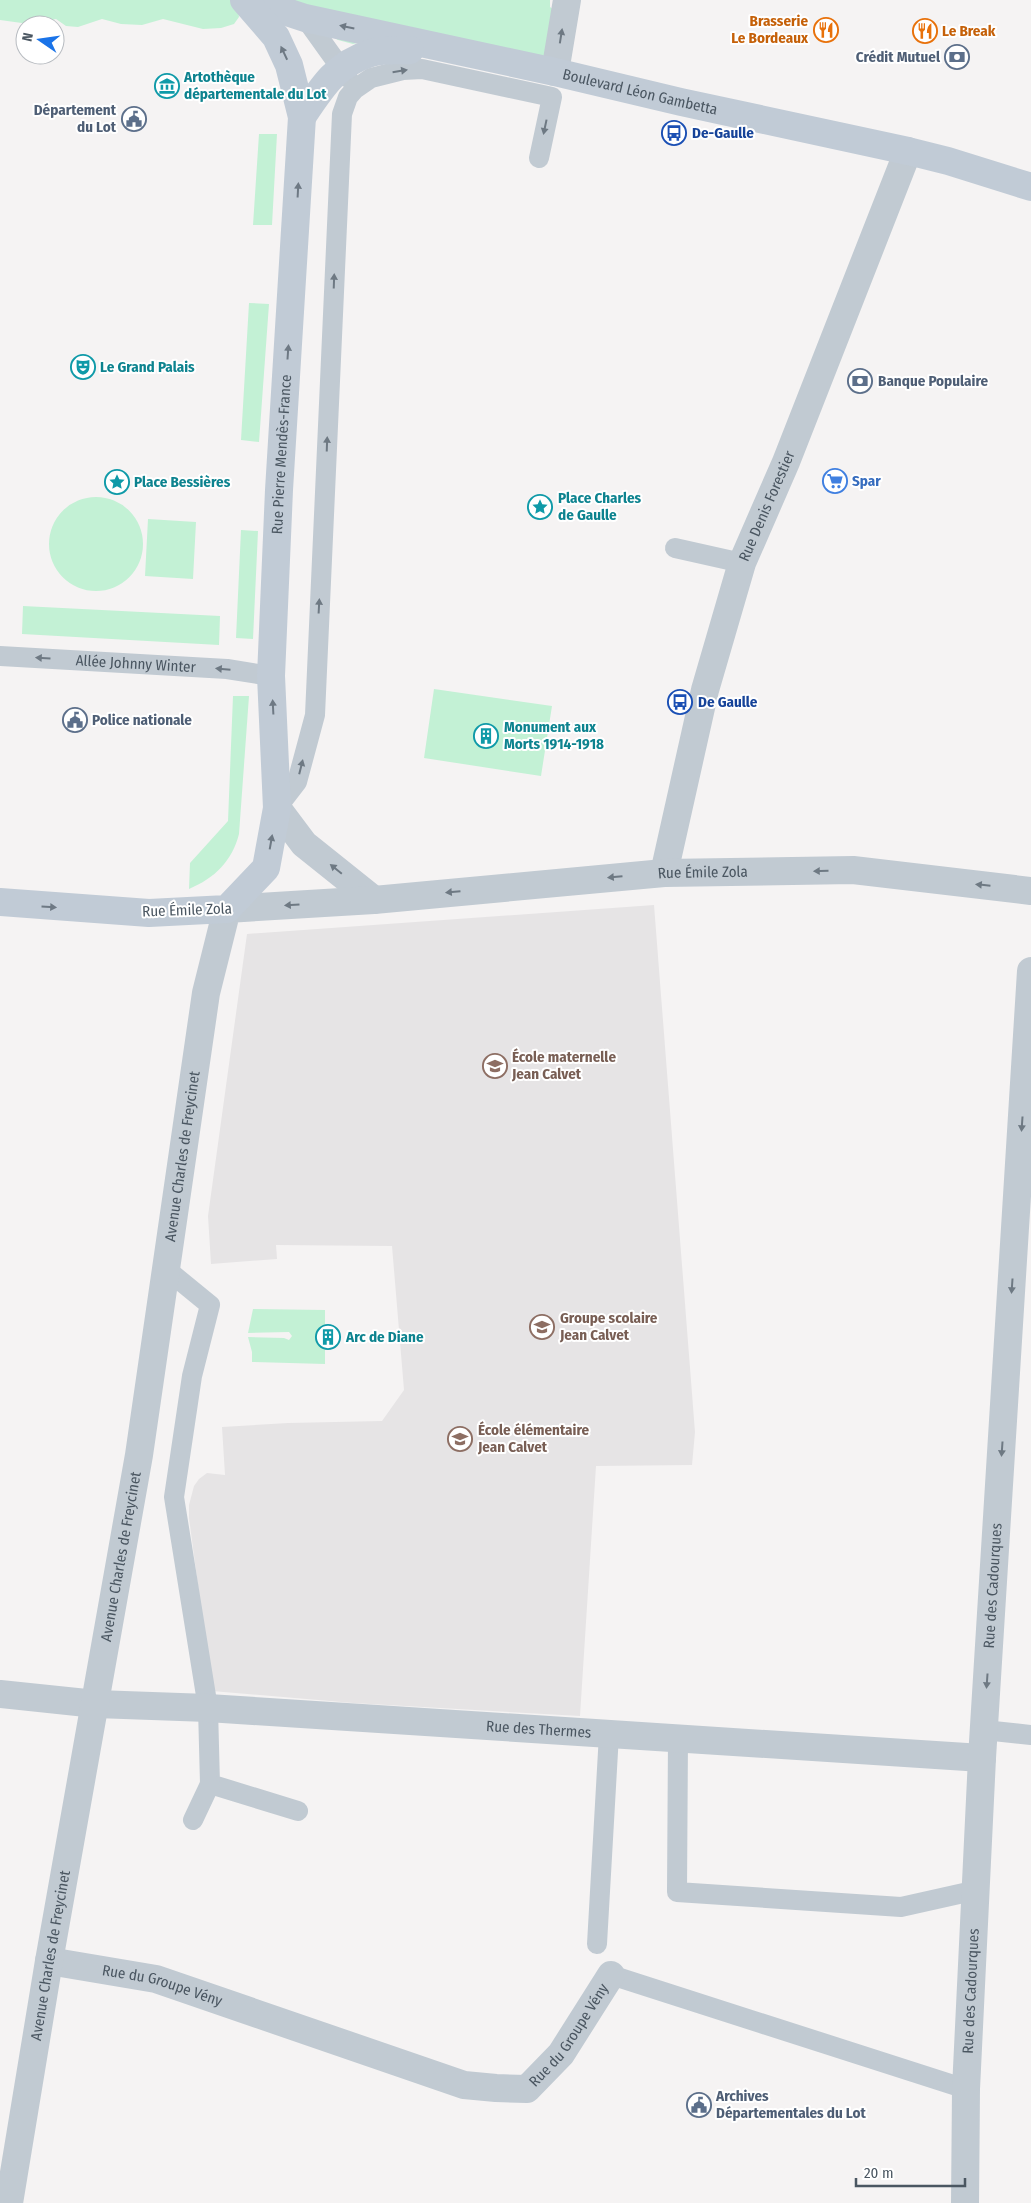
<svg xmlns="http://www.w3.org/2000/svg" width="1031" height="2203" viewBox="0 0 1031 2203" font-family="'Fira Sans Condensed',sans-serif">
<rect width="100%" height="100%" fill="#f5f3f3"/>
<!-- education -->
<path fill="#e6e4e5" d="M654 905 695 1432 692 1465 596 1466 580 1716 353 1703 212 1691 189 1518V1505L194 1486 199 1479 207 1473 225 1475 222 1427 288 1423 382 1421 404 1390 392 1246 276 1245 277 1259 211 1264 208 1216 247 934Z"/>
<!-- green -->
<path fill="#c3f1d5" d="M0 0H230L237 6 239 17 234 24 221 28 203 29 163 19 142 25 121 24 102 19 78 27 66 26 56 19 29 24 0 20Z
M279 0H550V7L559 14 549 50 538 61 369 40 353 44 338 40Z
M259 134H277L272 225H253Z
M249 303 269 304 259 442 241 440Z
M49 544a47 47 0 1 1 94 0a47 47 0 1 1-94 0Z
M148 519 196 522 193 579 145 576Z
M241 530 258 531 253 639 236 638Z
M23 606 220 616 219 645 22 634Z
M434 689 552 706 541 776 424 758Z
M233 696H249L239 834C232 861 215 878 189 889L190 863 228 821Z
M253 1309 325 1310V1364L252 1362V1352L248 1337 284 1338 289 1340 292 1336 289 1332 248 1333Z"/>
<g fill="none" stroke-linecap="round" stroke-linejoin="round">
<!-- lane -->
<g stroke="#c1cad2" stroke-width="20">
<path d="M305 18 348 78"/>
<path d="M675 548 742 563"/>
<path id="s1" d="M0 656 227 669 271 676"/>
<path d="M277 808 297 782 315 715 342 114 348 97 355 89 371 78 403 70 422 69 552 97 539 158"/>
<path d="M166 1269 210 1305 192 1376 174 1497 208 1708 210 1784 298 1811"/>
<path d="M984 1730 1031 1735"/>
<path d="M678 1738 677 1892 901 1907 977 1890"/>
<path d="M193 1820 210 1784"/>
<path d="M597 1944 609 1734"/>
<path d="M611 1975 966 2089"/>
</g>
<!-- street -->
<g stroke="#c1cad2" stroke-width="28">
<path d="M555 72 567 0"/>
<path d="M277 808 304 844 374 900"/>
<path id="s2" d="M664 873 705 690 742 563 786 462 908 151"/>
<path id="s3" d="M0 1694 96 1704 208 1708 982 1758"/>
<path id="s4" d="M49 1961 156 1979 464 2085 496 2088 527 2089 561 2054 611 1975"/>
<path id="s5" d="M9 2203 49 1961 139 1455 206 993 227 909 374 900 664 873 853 870 1031 891"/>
<path id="s6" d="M965 2203 966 2089 982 1758 1031 971"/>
</g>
<!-- secondary -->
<g stroke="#c1cbd6" stroke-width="28">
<path id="s7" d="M250 0 305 18 555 72 681 102 908 151 948 161 1031 187"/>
<path d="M302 117C322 87 336 64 371 53 383 49 398 51 410 50"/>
<path id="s8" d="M0 902 149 913 227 909 266 868 277 808 271 676 279 490 302 117 289 65 276 37 244 0"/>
</g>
</g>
<!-- one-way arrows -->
<defs><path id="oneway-solid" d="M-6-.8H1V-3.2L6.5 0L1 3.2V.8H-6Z" transform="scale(1.25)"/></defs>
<g fill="#6e7984">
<use href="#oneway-solid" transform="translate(347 27) rotate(-168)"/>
<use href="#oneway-solid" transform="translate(284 53) rotate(-115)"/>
<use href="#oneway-solid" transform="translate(298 190) rotate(-87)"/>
<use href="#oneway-solid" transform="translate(288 352) rotate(-86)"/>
<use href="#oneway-solid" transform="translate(273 707) rotate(-93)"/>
<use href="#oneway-solid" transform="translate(271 842) rotate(-80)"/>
<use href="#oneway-solid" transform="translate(49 907) rotate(3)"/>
</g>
<g fill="#6e7983">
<use href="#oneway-solid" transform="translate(561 36) rotate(-81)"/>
<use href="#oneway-solid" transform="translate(400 71) rotate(-9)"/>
<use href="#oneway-solid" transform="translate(545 127) rotate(102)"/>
<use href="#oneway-solid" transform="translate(334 281) rotate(-88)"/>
<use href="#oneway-solid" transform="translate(327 444) rotate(-88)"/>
<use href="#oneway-solid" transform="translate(319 606) rotate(-87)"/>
<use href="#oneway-solid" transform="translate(43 658) rotate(-177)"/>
<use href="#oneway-solid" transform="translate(223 669) rotate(-175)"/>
<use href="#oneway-solid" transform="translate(301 767) rotate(-76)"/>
<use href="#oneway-solid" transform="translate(336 869) rotate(-141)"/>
<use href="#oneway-solid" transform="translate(821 871) rotate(179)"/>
<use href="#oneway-solid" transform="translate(615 877) rotate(175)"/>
<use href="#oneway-solid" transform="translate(983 885) rotate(-174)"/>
<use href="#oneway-solid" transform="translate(453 892) rotate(175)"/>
<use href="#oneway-solid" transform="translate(292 905) rotate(176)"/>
<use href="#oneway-solid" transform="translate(1022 1124) rotate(94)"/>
<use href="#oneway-solid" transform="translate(1012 1286) rotate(94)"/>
<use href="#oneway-solid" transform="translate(1002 1449) rotate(94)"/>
<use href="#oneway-solid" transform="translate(987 1681) rotate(94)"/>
</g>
<!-- icons -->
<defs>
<symbol id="restaurant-ring" viewBox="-11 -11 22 22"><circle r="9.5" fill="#fff" stroke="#e8710a" stroke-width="1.5"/><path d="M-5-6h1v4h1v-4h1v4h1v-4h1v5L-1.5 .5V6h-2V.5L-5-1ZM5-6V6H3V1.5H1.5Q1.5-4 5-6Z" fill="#e8710a"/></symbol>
<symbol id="bank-ring" viewBox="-11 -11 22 22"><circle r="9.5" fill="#fff" stroke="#5c6f8a" stroke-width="1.5"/><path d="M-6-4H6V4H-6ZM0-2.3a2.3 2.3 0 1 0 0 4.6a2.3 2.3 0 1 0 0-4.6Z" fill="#5c6f8a"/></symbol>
<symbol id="museum-ring" viewBox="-11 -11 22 22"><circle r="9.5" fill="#fff" stroke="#0f9aa8" stroke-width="1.5"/><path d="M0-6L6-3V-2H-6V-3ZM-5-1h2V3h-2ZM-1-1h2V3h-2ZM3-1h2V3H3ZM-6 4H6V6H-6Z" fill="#0f9aa8"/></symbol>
<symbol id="civic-ring" viewBox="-11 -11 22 22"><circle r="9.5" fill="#fff" stroke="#5c6f8a" stroke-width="1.5"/><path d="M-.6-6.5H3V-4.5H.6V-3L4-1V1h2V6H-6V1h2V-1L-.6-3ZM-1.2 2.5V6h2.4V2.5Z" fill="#5c6f8a"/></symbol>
<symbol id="bus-ring" viewBox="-11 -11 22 22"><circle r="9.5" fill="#fff" stroke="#1a4fb4" stroke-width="1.5"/><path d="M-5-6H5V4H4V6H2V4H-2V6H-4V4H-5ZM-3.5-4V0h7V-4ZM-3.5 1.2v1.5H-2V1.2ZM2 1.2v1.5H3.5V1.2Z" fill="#1a4fb4"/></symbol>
<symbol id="theatre-ring" viewBox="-11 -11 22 22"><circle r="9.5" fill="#fff" stroke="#0f9aa8" stroke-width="1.5"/><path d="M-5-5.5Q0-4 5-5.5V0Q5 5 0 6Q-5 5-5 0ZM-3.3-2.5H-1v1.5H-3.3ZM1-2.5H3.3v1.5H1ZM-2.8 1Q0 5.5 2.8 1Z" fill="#0f9aa8"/></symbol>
<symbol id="supermarket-ring" viewBox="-11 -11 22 22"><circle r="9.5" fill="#fff" stroke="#3f7fe0" stroke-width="1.5"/><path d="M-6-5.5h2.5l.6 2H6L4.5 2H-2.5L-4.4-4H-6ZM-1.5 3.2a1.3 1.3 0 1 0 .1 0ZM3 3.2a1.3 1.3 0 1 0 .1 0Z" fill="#3f7fe0"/></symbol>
<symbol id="sight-ring" viewBox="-11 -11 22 22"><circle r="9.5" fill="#fff" stroke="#0f9aa8" stroke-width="1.5"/><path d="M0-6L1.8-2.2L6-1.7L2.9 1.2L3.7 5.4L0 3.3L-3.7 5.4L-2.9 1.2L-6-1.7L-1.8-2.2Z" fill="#0f9aa8"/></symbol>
<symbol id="building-ring" viewBox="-11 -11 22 22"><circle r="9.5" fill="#fff" stroke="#0f9aa8" stroke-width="1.5"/><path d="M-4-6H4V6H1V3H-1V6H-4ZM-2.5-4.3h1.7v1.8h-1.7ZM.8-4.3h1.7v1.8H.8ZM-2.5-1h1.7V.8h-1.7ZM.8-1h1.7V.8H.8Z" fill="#0f9aa8"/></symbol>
<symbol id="school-ring" viewBox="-11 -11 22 22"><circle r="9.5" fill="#fff" stroke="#8d6e63" stroke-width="1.5"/><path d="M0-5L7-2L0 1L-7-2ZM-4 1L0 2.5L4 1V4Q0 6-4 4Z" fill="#8d6e63"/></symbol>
</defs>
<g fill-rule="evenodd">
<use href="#restaurant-ring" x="812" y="16" width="28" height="28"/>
<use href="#restaurant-ring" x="911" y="17" width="28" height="28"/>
<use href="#bank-ring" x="943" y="43" width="28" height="28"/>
<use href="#museum-ring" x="153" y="72" width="28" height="28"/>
<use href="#civic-ring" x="120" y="105" width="28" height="28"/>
<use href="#bus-ring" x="660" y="119" width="28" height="28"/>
<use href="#theatre-ring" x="69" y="353" width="28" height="28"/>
<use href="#bank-ring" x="846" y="367" width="28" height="28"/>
<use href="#supermarket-ring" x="821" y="467" width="28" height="28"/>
<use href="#sight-ring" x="103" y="468" width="28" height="28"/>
<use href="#sight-ring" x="526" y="493" width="28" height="28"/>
<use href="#bus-ring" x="666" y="688" width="28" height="28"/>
<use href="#civic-ring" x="61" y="706" width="28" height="28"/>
<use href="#building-ring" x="472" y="722" width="28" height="28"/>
<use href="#school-ring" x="481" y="1052" width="28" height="28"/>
<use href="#school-ring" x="528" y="1313" width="28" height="28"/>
<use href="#building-ring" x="314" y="1323" width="28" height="28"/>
<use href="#school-ring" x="446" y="1425" width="28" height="28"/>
<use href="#civic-ring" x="685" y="2091" width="28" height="28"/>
</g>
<g text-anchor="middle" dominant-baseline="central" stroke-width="4" stroke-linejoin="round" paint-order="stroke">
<!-- food labels -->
<g font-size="15" font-weight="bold" fill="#c56008" stroke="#fff" text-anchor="end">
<text x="808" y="21">Brasserie<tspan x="808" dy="17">Le Bordeaux</tspan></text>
<text x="942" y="31" text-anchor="start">Le Break</text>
</g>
<!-- service labels -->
<g font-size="15" font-weight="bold" fill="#4e5e75" stroke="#fff" text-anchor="start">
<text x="940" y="57" text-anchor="end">Crédit Mutuel</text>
<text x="116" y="110" text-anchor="end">Département<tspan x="116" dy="17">du Lot</tspan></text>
<text x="878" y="381">Banque Populaire</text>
<text x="92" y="720">Police nationale</text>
<text x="716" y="2096">Archives<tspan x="716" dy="17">Départementales du Lot</tspan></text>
</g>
<!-- culture labels -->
<g font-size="15" font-weight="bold" fill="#0d838f" stroke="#fff" text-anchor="start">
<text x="184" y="77">Artothèque<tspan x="184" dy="17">départementale du Lot</tspan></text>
<text x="100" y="367">Le Grand Palais</text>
<text x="134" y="482">Place Bessières</text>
<text x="558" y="498">Place Charles<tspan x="558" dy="17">de Gaulle</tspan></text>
<text x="504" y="727">Monument aux<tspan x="504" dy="17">Morts 1914-1918</tspan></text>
<text x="346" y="1337">Arc de Diane</text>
</g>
<!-- street labels -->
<g font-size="15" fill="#4a5661" stroke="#fff">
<text stroke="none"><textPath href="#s7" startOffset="401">Boulevard Léon Gambetta</textPath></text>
<text stroke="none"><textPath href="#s8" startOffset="699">Rue Pierre Mendès-France</textPath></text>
<text stroke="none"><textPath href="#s2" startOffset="382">Rue Denis Forestier</textPath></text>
<text stroke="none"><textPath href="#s1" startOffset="136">Allée Johnny Winter</textPath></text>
<text stroke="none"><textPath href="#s5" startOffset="1790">Rue Émile Zola</textPath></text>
<text transform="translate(187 910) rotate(-2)">Rue Émile Zola</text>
<text stroke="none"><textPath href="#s5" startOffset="1061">Avenue Charles de Freycinet</textPath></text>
<text stroke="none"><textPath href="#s5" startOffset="656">Avenue Charles de Freycinet</textPath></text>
<text stroke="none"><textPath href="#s6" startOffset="618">Rue des Cadourques</textPath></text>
<text stroke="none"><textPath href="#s3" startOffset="540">Rue des Thermes</textPath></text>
<text stroke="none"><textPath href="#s5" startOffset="251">Avenue Charles de Freycinet</textPath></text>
<text stroke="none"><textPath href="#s4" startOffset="116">Rue du Groupe Vény</textPath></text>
<text stroke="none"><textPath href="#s6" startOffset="212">Rue des Cadourques</textPath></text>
<text stroke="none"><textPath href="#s4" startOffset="566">Rue du Groupe Vény</textPath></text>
</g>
<!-- transit labels -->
<g font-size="15" font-weight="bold" fill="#164399" stroke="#fff" text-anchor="start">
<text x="692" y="133">De-Gaulle</text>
<text x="698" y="702">De Gaulle</text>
</g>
<!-- shop labels -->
<g font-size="15" font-weight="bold" fill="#366cbe" stroke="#fff" text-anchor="start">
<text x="852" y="481">Spar</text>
</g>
<!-- education labels -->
<g font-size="15" font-weight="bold" fill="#785e54" stroke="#fff" text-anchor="start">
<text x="512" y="1057">École maternelle<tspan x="512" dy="17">Jean Calvet</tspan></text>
<text x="560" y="1318">Groupe scolaire<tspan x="560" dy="17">Jean Calvet</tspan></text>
<text x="478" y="1430">École élémentaire<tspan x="478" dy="17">Jean Calvet</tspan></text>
</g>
</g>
<!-- north arrow -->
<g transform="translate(40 40) rotate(283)"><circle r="24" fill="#ffffff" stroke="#b7bbc0"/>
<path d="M0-4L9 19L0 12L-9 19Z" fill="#1a73e8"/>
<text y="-8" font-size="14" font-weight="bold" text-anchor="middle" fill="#4a5661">N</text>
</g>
<!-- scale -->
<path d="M856 2178v8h109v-8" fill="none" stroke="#4a5661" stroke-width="2.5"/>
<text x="864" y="2178" font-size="15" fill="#4a5661" stroke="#ffffff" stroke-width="4" paint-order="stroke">20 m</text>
</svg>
